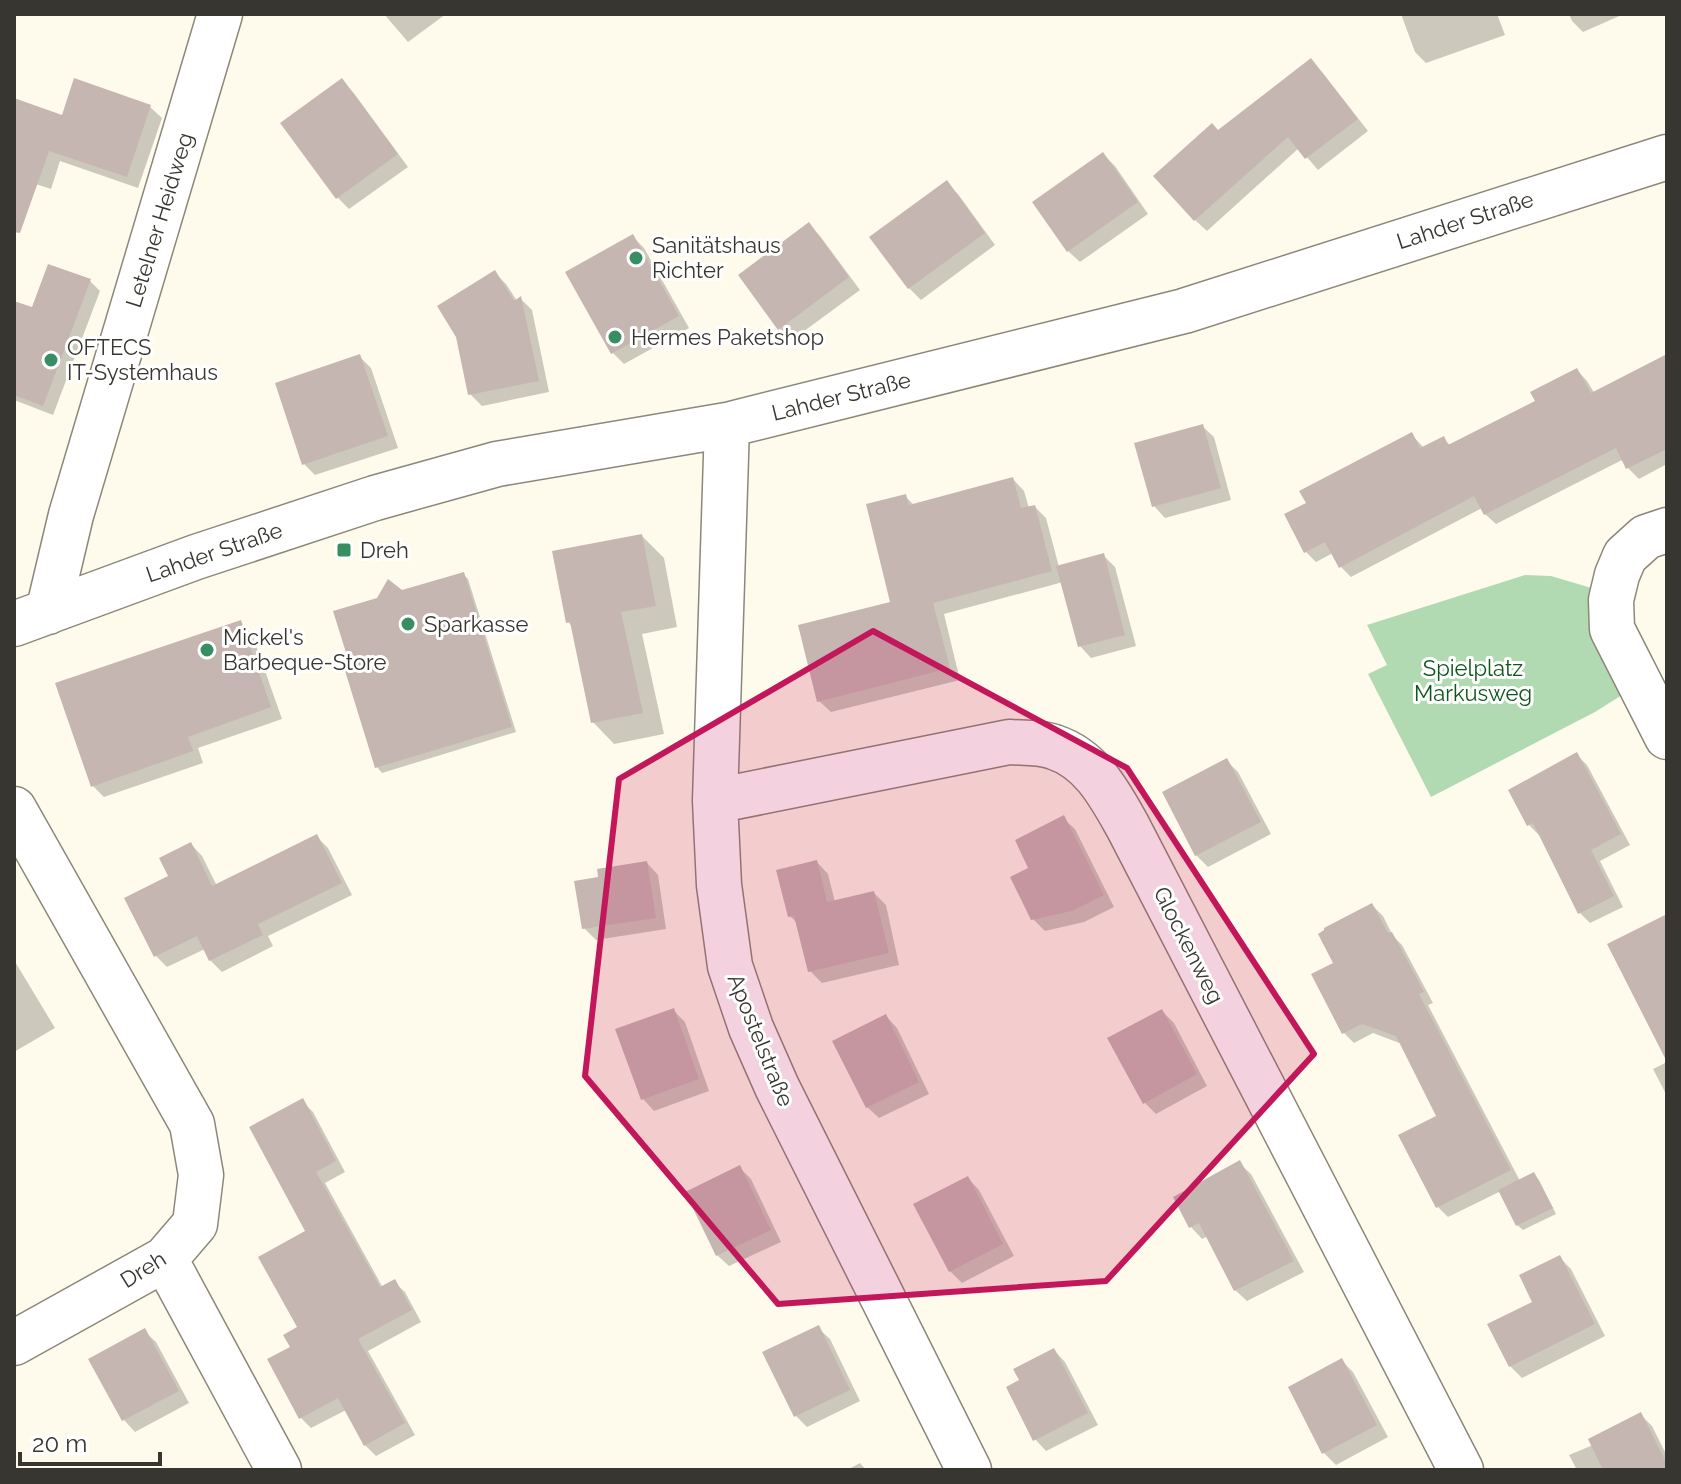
<svg xmlns="http://www.w3.org/2000/svg" width="1681" height="1484" viewBox="0 0 1681 1484" font-family="Raleway,sans-serif">
<rect width="100%" height="100%" fill="#fffbec"/>
<!-- green -->
<path fill="#b2dab2" d="M1525 575 1551 576 1595 589 1589 619 1604 664 1622 695 1595 712 1431 797 1368 674 1387 665 1367 625Z"/>
<!-- shadow -->
<path fill="#0003" d="M384 14H446L408 42Z
M1401 14H1497L1505 35 1426 63 1415 52Z
M1569 14H1624L1583 32 1572 21Z
M1311 61 1322 72 1368 131 1318 170 1299 148 1207 231 1195 220 1219 133Z
M341 81 353 92 408 167 349 209 338 198 283 123Z
M14 100 63 117 150 107 162 118 138 188 60 161 51 189 14 177Z
M1103 154 1115 166 1148 214 1080 262 1068 251Z
M946 183 958 194 995 245 921 300 909 288Z
M809 225 820 236 860 290 792 340 780 329 741 275Z
M632 236 644 248 689 328 624 364 612 352Z
M495 273 506 284 517 301 521 299 532 310 549 392 482 406 470 394Z
M89 280 100 291 53 415 14 400V303L33 310Z
M360 357 371 368 398 448 315 475 304 464Z
M1667 357V464L1639 479 1628 468 1624 459 1496 524 1485 514 1482 508 1351 577 1341 567 1333 553 1316 562 1305 551 1308 504 1412 435 1424 448 1443 438 1451 446 1537 402 1577 370 1587 381 1595 394Z
M1202 426 1214 437 1231 500 1165 518 1154 506Z
M1013 479 1024 491 1029 508 1035 507 1046 518 1059 567 1103 555 1115 567 1136 646 1091 658 1080 646 1063 582 944 614 960 680 831 712 819 701 892 604 905 496 914 505Z
M642 536 664 558 677 627 642 634 664 734 614 744 593 722 572 626 568 622Z
M463 574 468 579 516 732 382 773 377 767 344 662 350 661 402 593Z
M240 623 252 634 282 719 198 748 203 763 104 797 93 786Z
M1577 755 1587 765 1630 845 1600 861 1623 907 1590 923 1580 913 1541 834 1539 835 1529 825Z
M1227 761 1238 772 1271 834 1208 867 1196 855Z
M1063 818 1075 829 1114 907 1084 922 1045 931 1033 919 1031 869Z
M317 837 328 848 352 895 268 936 273 946 222 972 210 960 205 949 167 967 156 956 171 877 191 844 202 856 217 886Z
M817 862 828 874 835 902 874 893 886 905 899 965 822 983 810 971 799 925 790 916Z
M647 863 658 875 666 929 596 940 584 928 601 879Z
M1372 905 1383 916 1393 936 1402 945 1433 1003 1428 1005 1520 1181 1534 1174 1539 1180 1556 1214 1523 1230 1517 1225 1501 1191 1448 1217 1438 1207 1439 1117 1402 1044 1373 1033 1354 1043 1344 1033 1336 963Z
M14 960 55 1028 14 1052Z
M673 1010 685 1022 709 1091 654 1111 643 1099Z
M1162 1011 1174 1023 1207 1086 1156 1114 1144 1102Z
M886 1016 897 1028 929 1094 879 1118 867 1107Z
M1667 1062V1096L1653 1069Z
M302 1101 313 1112 345 1172 325 1183 383 1288 394 1282 405 1292 421 1322 368 1351 415 1435 376 1456 365 1445 346 1410 311 1428 301 1418 292 1348 299 1328 307 1232Z
M1239 1163 1251 1174 1304 1272 1247 1301 1235 1290 1208 1236 1202 1239 1191 1227 1175 1198Z
M740 1168 751 1179 781 1242 729 1266 717 1255Z
M968 1178 979 1190 1014 1256 962 1283 950 1271Z
M1559 1257 1571 1269 1605 1336 1522 1378 1510 1366Z
M818 1328 830 1339 860 1401 807 1427 796 1416Z
M144 1331 156 1342 189 1403 135 1432 124 1420 91 1360Z
M1054 1350 1065 1362 1098 1425 1046 1451 1035 1439 1021 1381Z
M1342 1361 1353 1372 1388 1437 1336 1465 1324 1453 1290 1388Z
M1640 1414 1652 1426 1667 1456V1470H1577L1569 1455 1593 1445Z
M860 1463 866 1470H847Z"/>
<!-- building -->
<path fill="#c6b6b1" d="M1311 58 1358 119 1305 159 1288 137 1194 221 1153 176 1212 123 1218 130Z
M74 78 151 105 127 177 49 151 20 233 14 232V98L62 115Z
M342 78 398 154 336 199 280 123Z
M1103 152 1138 202 1067 252 1032 202Z
M947 180 985 233 908 289 869 237Z
M809 222 849 277 778 330 738 275Z
M633 234 679 316 611 354 565 272Z
M48 264 91 279 43 406 14 395V301L32 307Z
M495 270 514 301 521 296 539 381 468 395 456 337 437 306Z
M360 354 388 436 302 465 275 383Z
M1667 354V449L1626 469 1616 448 1484 515 1474 496 1339 568 1325 542 1304 553 1284 514 1306 503 1299 491 1412 432 1420 448 1444 436 1448 445 1535 401 1530 392 1577 368 1591 393Z
M1203 424 1221 488 1152 507 1134 443Z
M1013 477 1021 508 1035 505 1052 571 933 603 950 668 817 702 798 625 890 602 866 504 906 494 909 505Z
M642 534 656 606 621 612 643 713 591 723 570 622 566 623 552 551Z
M1104 553 1125 635 1078 647 1056 566Z
M464 572 512 727 375 768 342 661 348 659 333 611 377 598 388 579 402 590Z
M241 620 271 707 188 737 193 751 91 787 55 683Z
M1577 752 1621 834 1591 850 1614 896 1578 914 1533 823 1527 826 1508 790Z
M1227 758 1261 822 1195 856 1162 792Z
M1064 815 1104 895 1072 911 1031 920 1010 877 1028 868 1015 840Z
M317 834 342 883 258 924 263 935 209 961 197 936 154 957 124 898 168 876 159 858 191 842 212 886Z
M817 860 827 902 874 891 889 953 808 972 794 916 788 917 776 870Z
M647 861 656 918 582 929 574 881 598 877 597 869Z
M1372 903 1388 933 1392 932 1424 992 1419 994 1511 1170 1436 1208 1398 1135 1436 1116 1396 1036 1362 1024 1342 1034 1311 974 1333 963 1318 934 1324 930V928Z
M1667 914V1062L1607 944Z
M674 1008 699 1079 641 1100 615 1029Z
M1162 1009 1197 1074 1143 1104 1107 1038Z
M886 1014 919 1082 866 1108 832 1041Z
M303 1098 336 1161 316 1172 380 1287 395 1279 412 1310 358 1339 405 1423 364 1446 338 1398 299 1419 267 1359 290 1347 283 1335 297 1327 258 1257 305 1231 249 1127Z
M1240 1160 1294 1261 1234 1291 1199 1223 1189 1228 1173 1197Z
M740 1165 771 1230 716 1256 685 1192Z
M1534 1172 1553 1208 1516 1226 1498 1190Z
M968 1176 1003 1244 949 1272 913 1204Z
M1560 1255 1595 1324 1509 1367 1487 1324 1532 1302 1519 1275Z
M819 1325 850 1390 794 1417 762 1352Z
M145 1328 179 1391 122 1421 88 1359Z
M1054 1348 1088 1413 1033 1441 1006 1387 1019 1380 1013 1369Z
M1342 1358 1377 1425 1322 1454 1288 1387Z
M1641 1412 1667 1464V1470H1603L1588 1439Z"/>
<g fill="none" stroke-linecap="round" stroke-linejoin="round">
<defs>
<path id="minor" d="M727 425 715 801 719 885 730 966 751 1028 777 1087 969 1470
M1667 530 1646 537 1625 556 1617 575 1611 600 1612 629 1667 737
M48 612 71 515 220 14
M14 624 196 557 375 498 497 464 727 425 1184 311 1667 157
M715 801 1009 742C1023 743 1041 742 1054 747 1091 759 1109 793 1127 825L1461 1470
M14 809 192 1124 201 1175 195 1224 165 1259 14 1343
M165 1259 279 1470"/>
</defs>
<!-- minor casing -->
<use href="#minor" stroke="#8b887a" stroke-width="47"/>
<!-- minor -->
<use href="#minor" stroke="#fff" stroke-width="44"/>
</g>
<!-- marked area -->
<path fill="#c2185b" fill-opacity="0.2" stroke="#c2185b" stroke-width="6" stroke-linejoin="round" d="M873 631 1127 768 1314 1054 1106 1281 778 1304 585 1076 619 779Z"/>
<!-- markers -->
<g fill="#378e63" stroke="#fff" stroke-width="3">
<circle cx="636" cy="258" r="8"/>
<circle cx="615" cy="337" r="8"/>
<circle cx="51" cy="360" r="8"/>
<rect x="336" y="542" width="16" height="16" rx="4"/>
<circle cx="408" cy="624" r="8"/>
<circle cx="207" cy="650" r="8"/>
</g>
<g text-anchor="middle" dominant-baseline="central" stroke-width="6" stroke-linejoin="round" paint-order="stroke">
<!-- street labels -->
<g font-size="22" fill="#373630" stroke="#fff">
<text transform="translate(159 220) rotate(-73)">Letelner Heidweg</text>
<text transform="translate(1465 220) rotate(-18)">Lahder Straße</text>
<text transform="translate(841 396) rotate(-14)">Lahder Straße</text>
<text transform="translate(214 552) rotate(-19)">Lahder Straße</text>
<text transform="translate(1189 945) rotate(63)">Glockenweg</text>
<text transform="translate(761 1040) rotate(68)">Apostelstraße</text>
<text transform="translate(143 1269) rotate(-32)">Dreh</text>
</g>
<!-- poi labels -->
<g font-size="22" fill="#373630" stroke="#fff" text-anchor="start">
<text x="652" y="245">Sanitätshaus<tspan x="652" dy="25">Richter</tspan></text>
<text x="631" y="337">Hermes Paketshop</text>
<text x="67" y="347">OFTECS<tspan x="67" dy="25">IT-Systemhaus</tspan></text>
<text x="360" y="550">Dreh</text>
<text x="424" y="624">Sparkasse</text>
<text x="223" y="637">Mickel's<tspan x="223" dy="25">Barbeque-Store</tspan></text>
</g>
<!-- park labels -->
<g font-size="22" fill="#0d5619" stroke="#fff">
<text x="1473" y="668">Spielplatz<tspan x="1473" dy="25">Markusweg</tspan></text>
</g>
</g>
<!-- border -->
<rect width="1681" height="1484" fill="none" stroke="#373630" stroke-width="32"/>
<!-- scale -->
<path d="M20 1452v12h140v-12" fill="none" stroke="#373630" stroke-width="4"/>
<text x="32" y="1452" font-size="24" fill="#373630" stroke="#ffffff" stroke-width="6" paint-order="stroke">20 m</text>
</svg>
